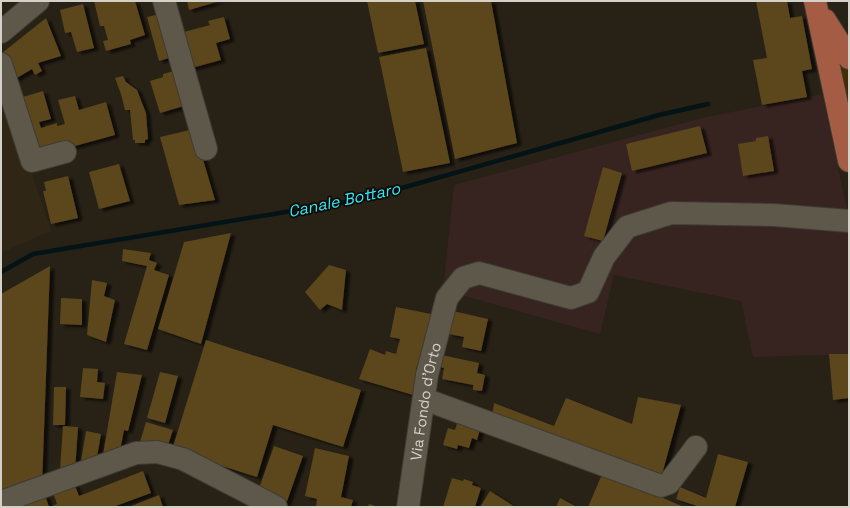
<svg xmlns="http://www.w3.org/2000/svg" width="850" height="508" viewBox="0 0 850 508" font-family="'Space Grotesk',sans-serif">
<defs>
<filter id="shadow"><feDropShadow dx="4.5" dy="2.5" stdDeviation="1" flood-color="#0009"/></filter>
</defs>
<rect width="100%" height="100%" fill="#272116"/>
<!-- commercial -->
<path fill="#372421" d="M822 94 849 218V354L753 357 741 301 614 275 600 334 443 290 454 185 702 118Z"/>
<!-- built -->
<path fill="#2f2615" d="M1 79 51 231 10 249 1 254Z"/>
<!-- green -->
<path fill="#422e00" d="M839 56 849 69V107Z"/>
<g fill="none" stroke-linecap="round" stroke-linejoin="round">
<!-- stream -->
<path stroke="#041315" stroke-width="4.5" d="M1 272 33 254 363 199 659 115 708 104"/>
</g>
<!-- building -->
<path fill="#5b461c" filter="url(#shadow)" d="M94 1H135L145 35 130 40 131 44 106 51 103 41 108 40 104 26H100Z
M187 1H220L189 10Z
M367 1H415L424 44 378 53Z
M423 1H491L517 143 455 159Z
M756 1H787L790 18 802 16 812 69 802 71 807 97 762 105 753 60 767 58Z
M83 4 94 48 77 52 71 32 65 33 60 10Z
M164 13 176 56 159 61 147 17Z
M224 17 230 39 216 43 221 60 188 69 180 33 210 25 208 21Z
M46 18 61 56 38 63 42 71 35 75 32 69 10 82 2 53Z
M426 48 450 163 403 172 379 57Z
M174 71 184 106 160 113 150 81 163 77V74Z
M123 76 126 82 137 90 146 113 148 139 145 140V143H135V140H133L130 110H125L121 94 115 78Z
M43 91 51 119 39 122 41 128 57 123V126L65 124 58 100 75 96 79 110 106 102 115 135 64 149 33 153 16 99Z
M700 126 707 153 632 171 626 144Z
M194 129 215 200 179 205 160 137Z
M768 136 774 171 743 176 738 144 756 141V138Z
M119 164 130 201 99 209 89 172Z
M603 167 622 173 603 241 584 236Z
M68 176 78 218 51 224 43 191H46L44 182Z
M231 233 201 344 158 329 184 242Z
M123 249 151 253 149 260 157 263 154 270 169 275 147 350 124 344 147 266 122 261Z
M329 265 346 270 342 310 327 304 320 310 305 292Z
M50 266 42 485 1 498V294Z
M92 280 107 283 104 296 115 300 106 342 87 335Z
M61 298 82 299V325L60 324Z
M396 307 436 315 429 352 422 350 416 369 420 371 413 395 359 379 370 349 385 355 386 351 396 354 400 339 390 337Z
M453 311 488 319 481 351 462 347 464 337 449 334Z
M206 340 361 390 343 447 273 425 257 477 172 450Z
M437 354 479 363 477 373 485 375 482 391 473 390V385L442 379 444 368 435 366Z
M829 354H849V398L833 400Z
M83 368 98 369 97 382 105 383 103 399 80 397Z
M117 372 142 375 128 431 124 430 119 455H103Z
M160 372 178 376 165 423 147 418Z
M54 387H66L65 425H53Z
M638 397 681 405 661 478 492 417 494 403 554 426 566 398 632 424Z
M458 420 481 426 477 440 472 438 469 448 458 445 457 449 443 445 448 428 455 430Z
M146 422 173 430 168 445 140 442Z
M63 426 78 427 75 471 60 470Z
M86 431 101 434 96 463 81 461Z
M274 446 303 456 286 504 257 494Z
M315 448 349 456 341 497 353 500 351 507H316L317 499 305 496Z
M718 454 748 462 735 507H700L676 499 680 487 706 498Z
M143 471 151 493 113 507H50L57 504 52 490 74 483 79 496Z
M603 472 684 507H588Z
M452 478 463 481 464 479 473 482 472 485 481 488 475 507H443Z
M490 491 515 507H480Z
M45 495 49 507H14Z
M159 495 163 507H129Z
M560 498 577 507H556Z
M369 504 379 507H368Z"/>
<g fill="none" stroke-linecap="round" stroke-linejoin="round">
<defs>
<g id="minor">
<path d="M164 1 206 149"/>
<path d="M1 32 38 1"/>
<path d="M1 64 32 161 65 152"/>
<path d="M424 399 661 486 669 483 696 447"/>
<path d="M1 502 136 453 157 452 183 459 276 507"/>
<path id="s1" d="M408 507 427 375 447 298 463 278 479 273 571 298 588 292 604 257 627 227 671 213 774 215 849 221"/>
</g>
<path id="major" d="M815 1 849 161
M825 20 849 58"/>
</defs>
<!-- minor casing -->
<use href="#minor" stroke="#3f3b33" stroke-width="24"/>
<!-- major casing -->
<use href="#major" stroke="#3f3b33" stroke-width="24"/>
<!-- minor -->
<use href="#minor" stroke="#5e584b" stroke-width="22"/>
<!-- major -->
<use href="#major" stroke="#a55c44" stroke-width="22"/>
</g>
<g text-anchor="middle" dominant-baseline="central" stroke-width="3.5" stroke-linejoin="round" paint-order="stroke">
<!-- street labels -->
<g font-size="15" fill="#d4d1c9" stroke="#0e0b07">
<text stroke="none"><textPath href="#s1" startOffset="107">Via Fondo d'Orto</textPath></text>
</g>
<!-- water labels -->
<g font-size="16" font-style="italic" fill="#31e9f9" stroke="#0e0b07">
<text transform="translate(344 200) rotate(-12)">Canale Bottaro</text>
</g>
</g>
<!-- border -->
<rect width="850" height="508" fill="none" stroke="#d4d1c9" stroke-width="4"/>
</svg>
